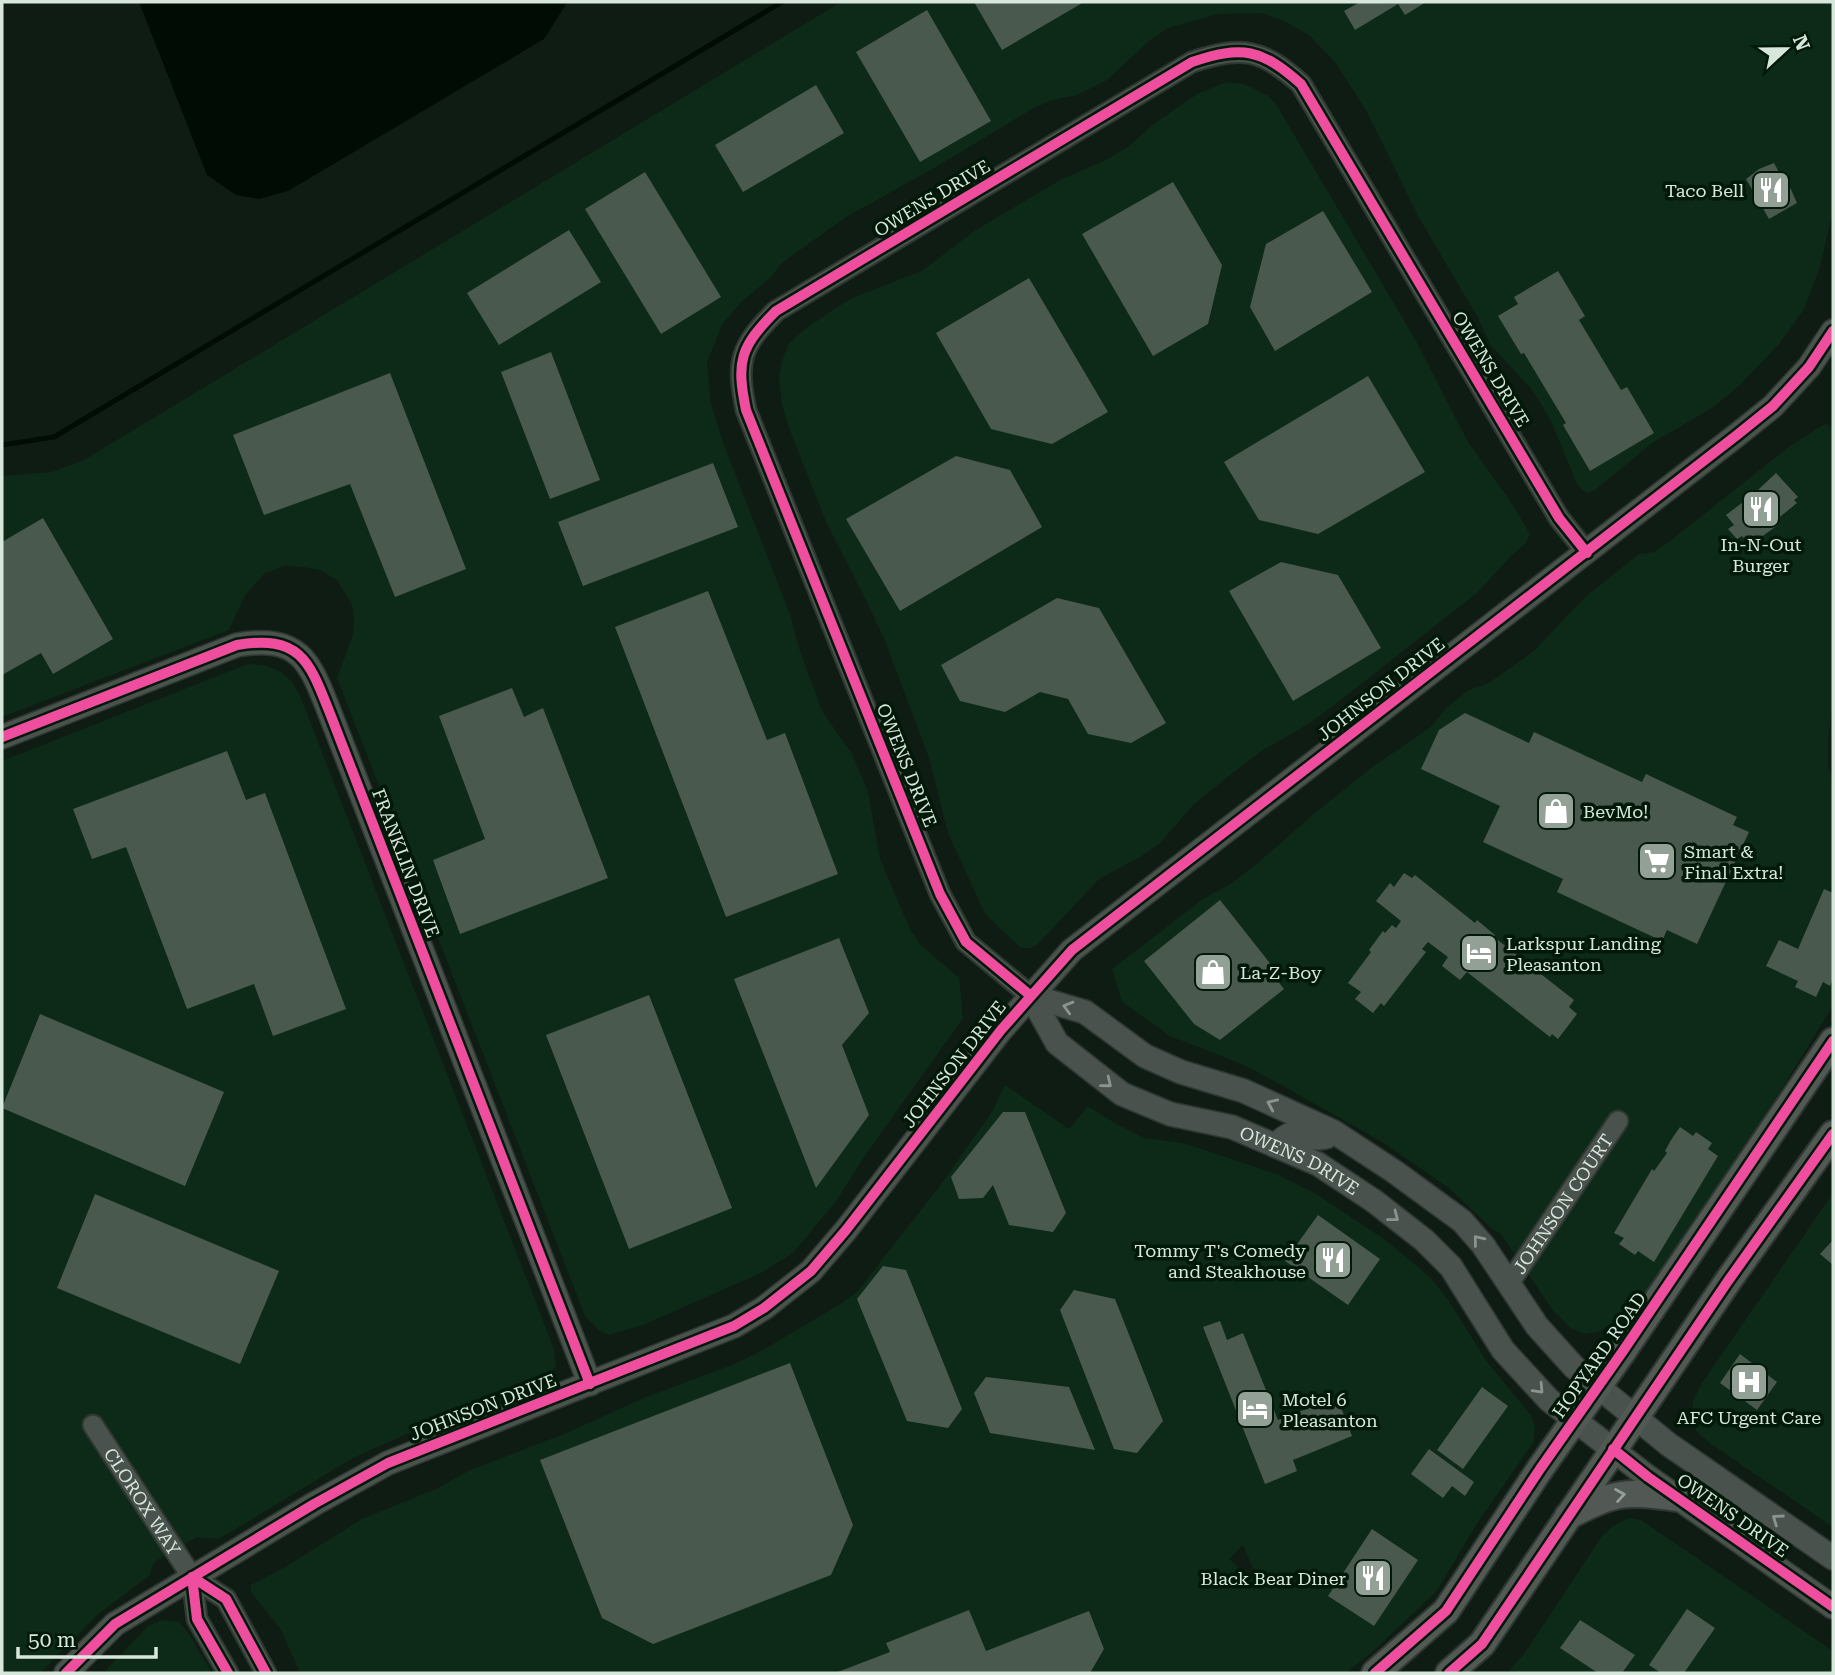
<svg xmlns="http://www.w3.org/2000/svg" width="1835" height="1675" viewBox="0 0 1835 1675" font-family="'Roboto Serif',serif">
<rect width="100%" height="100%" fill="#0f1c13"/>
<!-- built -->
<path fill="#0c2a17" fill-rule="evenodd" d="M841 2H1833V211L1820 267 1804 309 1779 344 1739 386 1712 408 1652 443 1594 491 1586 493 1577 484 1550 419 1532 390 1490 344 1478 318 1418 216 1367 112 1335 62 1309 35 1282 20 1262 13 1217 14 1168 28 1149 41 1107 80 1077 95 1052 100 1032 109 936 167 846 217 783 262 769 279 741 302 722 325 707 362 711 404 724 445 791 617 799 648 822 711 852 754 868 791 880 859 911 931 922 946 959 978 963 1018 864 1157 837 1200 794 1252 761 1273 643 1325 609 1335 599 1330 585 1316 337 678 353 634 354 622 352 605 337 580 320 570 303 567 284 566 264 574 245 595 229 630 2 717V476L52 472 84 460Z
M1226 82 1244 84 1268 96 1276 104 1415 339 1467 440 1513 505 1530 534 1525 544 1511 556 1477 593 1333 706 1308 724 1260 752 1230 775 1194 804 1159 844 1140 857 1099 879 1038 944 1030 948H1021L985 914 948 833 929 758 885 641 866 600 826 522 789 428 782 405 779 378 782 360 789 344 805 329 837 307 857 296 922 271 974 231 1062 179 1108 159 1129 146 1155 123 1197 94Z
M1825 424 1833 428V702L1828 739V764L1833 785V1006L1781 1090 1627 1321 1618 1320 1598 1332 1585 1334 1571 1328 1554 1312 1501 1234 1492 1229 1449 1188 1382 1142 1283 1086 1244 1065 1170 1036 1122 1002 1112 969 1203 899 1235 881 1260 861 1315 813 1371 768 1431 727 1446 708 1469 690 1489 683 1534 651 1584 598 1639 554 1654 552 1670 541 1790 446Z
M248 664 268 666 283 673 293 683 301 698 554 1349 556 1367 550 1376 542 1383 418 1429 353 1458 219 1539 197 1537 154 1562 149 1576 97 1615 40 1673H2V761Z
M1005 1085 1069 1129 1088 1106 1113 1122 1144 1138 1183 1143 1199 1148 1276 1174 1316 1194 1384 1239 1430 1277 1449 1301 1487 1362 1531 1415 1535 1428 1533 1443 1478 1522 1436 1592 1371 1653 1346 1673H300L281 1630 255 1597 251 1591V1585L285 1567 362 1519 436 1489 468 1471 564 1434 646 1397 732 1365 763 1350 842 1303 857 1292 942 1183 992 1112ZM1243 1545 1255 1573 1263 1589 1229 1559Z
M1833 1193V1527L1711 1444 1697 1432 1691 1419 1693 1401 1702 1383Z
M1629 1518 1641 1520 1833 1651V1673H1507L1524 1654 1602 1536 1613 1526Z
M162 1620 179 1622 190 1635 212 1673H103L148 1626Z"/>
<!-- water -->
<path fill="#010d04" d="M139 2H566L565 6 544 39 288 191 259 199 236 195 207 175Z"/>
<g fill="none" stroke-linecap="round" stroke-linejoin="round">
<!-- stream -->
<path stroke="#010d04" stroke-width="5" d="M2 445 54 437 782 2"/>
</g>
<!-- building -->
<path fill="#4a594e" d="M974 2H1084L1002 50Z
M1360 2H1426L1405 15 1398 4 1355 30 1344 11Z
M927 10 991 121 920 162 856 52Z
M816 85 844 133 743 192 715 145Z
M1774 163 1782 178 1785 176 1797 203 1769 219 1746 179 1759 169Z
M645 172 721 297 661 334 585 209Z
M1173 182 1222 265 1208 324 1153 356 1082 234Z
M1323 211 1372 292 1275 351 1250 307 1266 244Z
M569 230 601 282 499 345 467 293Z
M1558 271 1585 316 1579 320 1621 390 1627 387 1654 433 1590 471 1563 425 1566 423 1524 353 1521 354 1498 316 1518 304 1514 297Z
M1029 278 1108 412 1052 444 991 429 936 333Z
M551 352 600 480 550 499 501 372Z
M390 373 466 569 395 597 350 484 264 515 233 435Z
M1368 376 1425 472 1318 534 1259 520 1224 462Z
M956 456 1010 470 1042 527 900 611 846 519Z
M713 463 738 527 583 586 558 522Z
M1776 473 1798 497 1794 500 1797 503 1775 521 1778 525 1750 545 1742 536 1737 539 1728 529 1734 525 1726 515 1751 496 1753 497 1759 492 1758 490Z
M43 518 113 639 53 674 41 653 2 675V542Z
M1281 562 1338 575 1381 648 1293 701 1229 591Z
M708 591 767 740 785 733 838 874 726 917 615 627Z
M1057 598 1099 608 1166 723 1131 743 1088 734 1068 699 1040 692 1005 712 960 701 941 665Z
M512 688 524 717 543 708 608 878 460 934 433 860 485 839 439 716Z
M1465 713 1529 743 1534 732 1642 782 1646 774 1737 817 1733 825 1749 832 1697 944 1667 930 1662 941 1557 892 1563 879 1483 842 1500 806 1421 769 1439 730Z
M227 751 246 800 265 793 346 1009 273 1036 254 984 187 1009 126 847 92 859 73 809Z
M1404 873 1412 878 1415 875 1475 923 1477 920 1495 935 1494 937 1574 1000 1569 1007 1577 1014 1558 1039 1552 1034 1550 1037 1467 972 1460 980 1442 966 1448 957 1428 942 1422 949 1426 952 1384 1006 1381 1003 1373 1013 1355 999 1361 992 1348 983 1371 952 1369 950 1383 931 1385 933 1392 925 1396 928 1401 921 1376 901 1390 883 1394 887Z
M1824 889 1833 893V978L1830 986 1823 982 1816 997 1795 987 1798 981 1766 966 1779 940 1798 949Z
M1220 900 1277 972 1273 975 1284 989 1220 1040 1194 1024 1144 961Z
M839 938 869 1013 842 1045 869 1115 816 1188 734 979Z
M649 995 732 1208 629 1249 546 1035Z
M40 1014 224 1092 185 1186 2 1108Z
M1003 1112H1025L1066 1213 1053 1232 1009 1225 993 1185 983 1198 959 1199 951 1177Z
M1680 1127 1693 1136 1696 1132 1712 1143 1708 1149 1718 1156 1654 1262 1638 1251 1635 1255 1619 1244 1624 1238 1614 1233 1652 1169 1654 1171 1667 1153 1665 1151 1671 1140Z
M95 1194 279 1271 240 1364 57 1288Z
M1318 1215 1380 1259 1348 1305 1285 1261Z
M1833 1240V1265L1820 1254Z
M883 1266 906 1270 962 1409 948 1428 907 1421 857 1299Z
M1074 1290 1115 1299 1163 1421 1137 1453 1114 1449 1060 1310Z
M1220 1321 1227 1340 1243 1333 1278 1420 1337 1397 1352 1436 1293 1460 1297 1471 1265 1484 1203 1327Z
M1740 1354 1777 1382 1757 1410 1720 1383Z
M790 1363 853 1525 831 1575 653 1644 602 1618 540 1460Z
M986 1377 1069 1387 1095 1450 990 1433 974 1393Z
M1482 1387 1508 1406 1463 1469 1437 1450Z
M1429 1449 1474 1482 1465 1496 1452 1486 1443 1498 1411 1474Z
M1372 1529 1418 1560 1374 1626 1328 1596Z
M1687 1609 1715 1628 1684 1673H1661L1649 1665Z
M969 1610 986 1651 1089 1611 1104 1649 1090 1673H835L890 1652 886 1643Z
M1580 1620 1635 1655 1622 1673H1598L1560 1648Z"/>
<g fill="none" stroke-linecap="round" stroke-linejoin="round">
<defs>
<g id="minor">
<path d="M1031 996 966 942 940 894 746 410C736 361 740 347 776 311L1192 62C1242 45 1262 49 1301 84L1559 518 1587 553"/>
<path id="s1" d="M1508 1285 1618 1121"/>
<path id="s2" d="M93 1425 192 1577 226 1599 266 1673"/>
<path d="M192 1577 197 1619 228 1673"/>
</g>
<g id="tertiary">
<path d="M2 737 237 645C302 634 310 663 331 716L590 1384"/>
<path id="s3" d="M1031 996 1057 1043 1122 1094 1170 1114 1232 1127 1318 1164 1374 1201 1424 1240 1451 1267 1503 1350 1549 1400 1648 1477 1833 1607"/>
<path d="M1031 996 1085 1012 1145 1056 1181 1072 1244 1091 1334 1132 1395 1172 1462 1221 1483 1245 1537 1326 1574 1367 1668 1444 1833 1558"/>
<path d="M1276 1146C1296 1121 1304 1143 1326 1137"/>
<path d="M66 1673 115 1624 314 1504 388 1463 734 1326 764 1308 811 1271 846 1230 1001 1030 1072 950 1737 435 1773 406 1809 367 1833 331"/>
</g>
<path id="secondary" d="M1568 1516C1617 1491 1624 1491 1678 1498
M1375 1673 1446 1611 1540 1469 1623 1351 1833 1041
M1449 1673 1482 1644 1728 1281 1833 1134"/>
</defs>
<!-- minor casing -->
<use href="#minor" stroke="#2e3731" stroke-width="23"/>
<!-- tertiary casing -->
<use href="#tertiary" stroke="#2e3731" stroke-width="26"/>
<!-- secondary casing -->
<use href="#secondary" stroke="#2e3731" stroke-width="30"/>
<!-- minor -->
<use href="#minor" stroke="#49524c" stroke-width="19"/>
<!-- tertiary -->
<use href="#tertiary" stroke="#49524c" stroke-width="23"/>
<!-- secondary -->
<use href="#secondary" stroke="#525853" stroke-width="26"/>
<defs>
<path id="cycleway" d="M2 737 237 645C302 634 310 663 331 716L590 1384
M1031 996 966 942 940 894 746 410C736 361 740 347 776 311L1192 62C1242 45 1262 49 1301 84L1559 518 1587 553
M1613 1449 1648 1477 1833 1607
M192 1577 226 1599 266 1673
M192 1577 197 1619 228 1673
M66 1673 115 1624 314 1504 388 1463 734 1326 764 1308 811 1271 846 1230 1001 1030 1072 950 1737 435 1773 406 1809 367 1833 331
M1375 1673 1446 1611 1540 1469 1623 1351 1833 1041
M1449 1673 1482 1644 1728 1281 1833 1134"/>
</defs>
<!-- cycleway casing -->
<use href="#cycleway" stroke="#021909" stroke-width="15"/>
<!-- cycleway -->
<use href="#cycleway" stroke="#ef4d9e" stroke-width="10"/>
</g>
<!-- one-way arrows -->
<defs><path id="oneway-chevron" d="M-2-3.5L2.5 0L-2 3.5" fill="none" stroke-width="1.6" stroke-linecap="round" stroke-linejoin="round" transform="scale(1.75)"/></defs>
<g stroke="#89958d">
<use href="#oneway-chevron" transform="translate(1068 1007) rotate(-164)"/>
<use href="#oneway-chevron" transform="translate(1107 1083) rotate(39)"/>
<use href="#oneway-chevron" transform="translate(1272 1104) rotate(-156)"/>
<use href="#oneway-chevron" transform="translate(1394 1217) rotate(38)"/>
<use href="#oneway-chevron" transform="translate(1478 1240) rotate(-129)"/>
<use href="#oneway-chevron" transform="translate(1539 1389) rotate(47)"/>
<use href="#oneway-chevron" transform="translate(1777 1519) rotate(-145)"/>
</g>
<use stroke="#95a098" href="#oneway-chevron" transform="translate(1620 1495) rotate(-9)"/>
<!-- icons -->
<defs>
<symbol id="restaurant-square" viewBox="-11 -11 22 22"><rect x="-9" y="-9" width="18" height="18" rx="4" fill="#92a096" stroke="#021909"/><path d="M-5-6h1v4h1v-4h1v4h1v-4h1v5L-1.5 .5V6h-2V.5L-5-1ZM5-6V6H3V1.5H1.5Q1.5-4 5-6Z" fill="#fff"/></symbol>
<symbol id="shop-square" viewBox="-11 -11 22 22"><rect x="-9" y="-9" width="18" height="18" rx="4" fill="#92a096" stroke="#021909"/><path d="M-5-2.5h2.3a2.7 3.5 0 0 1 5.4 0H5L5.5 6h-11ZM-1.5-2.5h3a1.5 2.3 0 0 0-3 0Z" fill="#fff"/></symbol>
<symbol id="supermarket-square" viewBox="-11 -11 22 22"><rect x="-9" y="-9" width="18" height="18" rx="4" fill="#92a096" stroke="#021909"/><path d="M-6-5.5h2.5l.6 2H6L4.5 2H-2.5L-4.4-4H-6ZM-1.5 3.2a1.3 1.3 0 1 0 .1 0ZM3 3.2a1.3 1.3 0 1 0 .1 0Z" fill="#fff"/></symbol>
<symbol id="hotel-square" viewBox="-11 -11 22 22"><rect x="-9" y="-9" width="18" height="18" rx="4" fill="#92a096" stroke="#021909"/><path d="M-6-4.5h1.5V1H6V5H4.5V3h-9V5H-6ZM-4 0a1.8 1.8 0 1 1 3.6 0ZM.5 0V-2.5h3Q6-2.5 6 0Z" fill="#fff"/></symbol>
<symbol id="hospital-square" viewBox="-11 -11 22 22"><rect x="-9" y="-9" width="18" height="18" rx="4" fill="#92a096" stroke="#021909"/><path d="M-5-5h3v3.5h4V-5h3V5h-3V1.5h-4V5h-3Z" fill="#fff"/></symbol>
</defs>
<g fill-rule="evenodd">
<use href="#restaurant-square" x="1749" y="168" width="44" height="44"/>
<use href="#restaurant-square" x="1739" y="487" width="44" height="44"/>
<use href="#shop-square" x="1534" y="789" width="44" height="44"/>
<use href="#supermarket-square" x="1635" y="839" width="44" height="44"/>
<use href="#hotel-square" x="1457" y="931" width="44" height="44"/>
<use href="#shop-square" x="1191" y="950" width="44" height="44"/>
<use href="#restaurant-square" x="1311" y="1238" width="44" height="44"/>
<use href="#hospital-square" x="1727" y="1360" width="44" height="44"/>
<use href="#hotel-square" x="1233" y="1387" width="44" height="44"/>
<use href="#restaurant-square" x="1351" y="1556" width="44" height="44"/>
</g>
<g text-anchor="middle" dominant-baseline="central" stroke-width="7" stroke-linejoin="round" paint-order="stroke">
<!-- poi labels -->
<g font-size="18" fill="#d8e7dc" stroke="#021909" text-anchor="start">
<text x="1744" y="190" text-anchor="end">Taco Bell</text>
<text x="1761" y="544" text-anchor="middle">In-N-Out<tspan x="1761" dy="21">Burger</tspan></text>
<text x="1583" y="811">BevMo!</text>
<text x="1684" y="851">Smart &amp;<tspan x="1684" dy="21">Final Extra!</tspan></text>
<text x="1506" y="943">Larkspur Landing<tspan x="1506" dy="21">Pleasanton</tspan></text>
<text x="1240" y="972">La-Z-Boy</text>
<text x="1306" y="1250" text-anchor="end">Tommy T's Comedy<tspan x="1306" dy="21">and Steakhouse</tspan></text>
<text x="1282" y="1399">Motel 6<tspan x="1282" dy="21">Pleasanton</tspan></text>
<text x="1749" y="1417" text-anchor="middle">AFC Urgent Care</text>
<text x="1346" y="1578" text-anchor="end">Black Bear Diner</text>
</g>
<!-- street labels -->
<g font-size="18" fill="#d8e7dc" stroke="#021909">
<text transform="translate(932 198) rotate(-31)">OWENS DRIVE</text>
<text transform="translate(1491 369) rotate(59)">OWENS DRIVE</text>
<text transform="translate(1381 689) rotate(-38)">JOHNSON DRIVE</text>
<text transform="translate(907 765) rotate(68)">OWENS DRIVE</text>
<text transform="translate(406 863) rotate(69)">FRANKLIN DRIVE</text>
<text transform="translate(954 1064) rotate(-52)">JOHNSON DRIVE</text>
<text stroke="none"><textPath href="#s3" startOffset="327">OWENS DRIVE</textPath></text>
<text stroke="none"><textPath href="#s1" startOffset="98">JOHNSON COURT</textPath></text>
<text transform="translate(1599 1355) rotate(-55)">HOPYARD ROAD</text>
<text transform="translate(483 1407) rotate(-21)">JOHNSON DRIVE</text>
<text stroke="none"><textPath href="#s2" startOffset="91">CLOROX WAY</textPath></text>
<text transform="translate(1733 1515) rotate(35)">OWENS DRIVE</text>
</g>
</g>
<!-- border -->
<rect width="1835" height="1675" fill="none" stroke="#d8e7dc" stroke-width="7"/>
<!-- north arrow -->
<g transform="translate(1786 49) rotate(68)" stroke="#021909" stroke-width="5" paint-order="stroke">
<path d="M0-5L12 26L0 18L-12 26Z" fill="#d8e7dc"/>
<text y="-10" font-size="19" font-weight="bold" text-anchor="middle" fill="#d8e7dc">N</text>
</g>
<!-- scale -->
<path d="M18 1647v10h138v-10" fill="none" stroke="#d8e7dc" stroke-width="3.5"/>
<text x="28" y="1647" font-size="21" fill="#d8e7dc" stroke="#021909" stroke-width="5" paint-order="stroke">50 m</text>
</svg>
